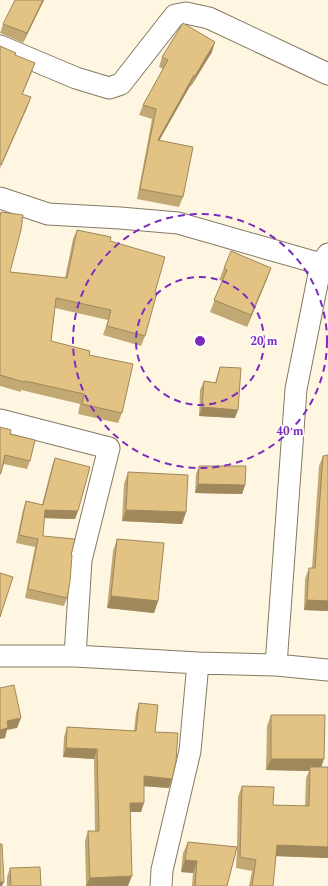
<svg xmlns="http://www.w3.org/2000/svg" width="328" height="886" viewBox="0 0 328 886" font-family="Spectral,serif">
<rect width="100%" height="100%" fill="#fff6e2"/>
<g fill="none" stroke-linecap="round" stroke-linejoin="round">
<defs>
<path id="street" d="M0 46 76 78 109 88 121 84 175 15 186 13 209 18 328 74
M0 198 48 214 120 218 178 223 321 264
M0 420 109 448 81 560 75 656
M0 656H75L198 663 276 665 328 670
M276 665 296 389 321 264 328 254
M161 886 162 870 190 751 198 663"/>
</defs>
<!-- street casing -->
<use href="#street" stroke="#847a64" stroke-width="23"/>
<!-- street -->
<use href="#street" stroke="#fff" stroke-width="21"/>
</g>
<!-- wall -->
<path fill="#c2a872" d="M44 0 23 43 0 33 3 24Z
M212 52 191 86H190L159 140 183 197 179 207 137 199 152 119 139 115 143 105 163 69 159 67 162 57Z
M1 212 10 272 65 278 73 239 77 230 110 241 155 292 145 336 141 346 103 335 108 320 55 308 51 341 89 355 122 413 118 423 78 414 80 404 21 390V392L0 386V214Z
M224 268 267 279 247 327 210 312 222 281 219 280Z
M220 367 235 418 199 416 200 390 204 381 215 383Z
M0 427 10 434 30 461 27 469 4 464 0 476Z
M328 455V611L304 610 305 579 309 568H312L319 466 323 456Z
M55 458 78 511 75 519 44 518 43 536 71 555 67 598 64 606 25 598 35 547 16 543 23 510 26 501 42 505 52 466Z
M199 466 245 485 242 494 195 493 196 474Z
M128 472 186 512 182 524 122 521 124 484Z
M117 539 158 601 154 613 107 608 113 551Z
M139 703 155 732 169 788 144 786 141 812H130L128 886H86L85 841 88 831H95L94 759 63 757 64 737 67 727 134 731 136 713Z
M271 715 321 767H328V858L276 856 273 886H249L252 871 236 868 237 848 227 886H192L193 873 181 872 183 853 188 842 237 847 238 797 242 786 273 805 305 806 306 778 309 771 266 770 267 726Z
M10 868 41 886H7V877Z"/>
<!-- shaded-wall -->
<path fill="#9e885c" d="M43 0H44L23 43 27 33Z
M215 42 212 52 191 86 195 76Z
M35 63 31 74 18 105 22 94Z
M194 75 190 86 154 150 158 140Z
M31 97 27 108 0 169V168Z
M271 268 267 279 247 327 251 315Z
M202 407 238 410 235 418 199 416Z
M198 484 245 485 242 494 195 493Z
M45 510 78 511 75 519 42 518Z
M126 510 186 512 182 524 122 521Z
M111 596 158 601 154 613 107 608Z
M307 600 328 601V611L304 610Z
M21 718 17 728 7 730 5 738 0 739V730L7 721Z
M66 748 97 749 94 759 63 757Z
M271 759H324L320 771 310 767 309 771 266 770Z
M144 776 172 779 169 788 141 786Z
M130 803H144L141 812H127Z
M277 845 328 847V858L273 856Z
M185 860 197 861 193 873 181 872Z
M132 876 128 886H86L90 878Z
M0 882H4L2 886H0Z"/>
<!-- building -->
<path fill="#e2c384" stroke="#9e885c" d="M15 0H43L27 33 3 24Z
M183 23 215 42 195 76 194 75 158 140 193 147 183 197 140 189 156 109 143 105 168 60 162 57Z
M0 46 16 53 15 55 35 63 22 94 31 97 1 165H0Z
M1 212 23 215 21 230 10 272 67 278 77 230 111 237 110 241 165 257 155 292 157 293 145 336 107 326 111 310 56 298 51 341 90 351 89 355 133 364 122 413 82 404 84 394 25 381 24 382 0 375V216Z
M231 251 271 268 251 315 214 300 227 270 224 268Z
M220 367 241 368 238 410 202 407 204 381 216 383Z
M0 427 11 430 10 434 35 440 30 461 5 455 1 473H0Z
M328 455V601L307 600 309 568H315L323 456Z
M55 458 90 467 78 511 45 510 43 536 75 539 71 555H72L70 582 67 598 28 589 38 539 19 535 26 501 43 505Z
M199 466H246L245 485 198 484Z
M128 472 188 475 186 512 126 510Z
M117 539 164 543 158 601 111 596Z
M0 573 13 577 0 617Z
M14 685 21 718 7 721 8 728 0 730V688Z
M139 703 158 705 155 732 178 733 176 761 172 779 144 776V803H130L132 876 90 878 88 831H99L97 749 66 748 67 727 136 731Z
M271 715H325L324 759H271Z
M310 767H328V847L277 845 273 886H252L256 860 240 857 242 786 274 787 273 805 309 806Z
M188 842 237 847 227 886H195L197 861 185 860Z
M0 844H2L4 882H0Z
M40 867 41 886H11L10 868Z"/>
<!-- distance rings -->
<g fill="none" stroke="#7b2cbf" stroke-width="2" stroke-dasharray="7 5">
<circle cx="200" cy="341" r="64"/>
<circle cx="200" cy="341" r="127"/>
</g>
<circle cx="200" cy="341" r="6" fill="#7b2cbf" stroke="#fff" stroke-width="2"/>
<g font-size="12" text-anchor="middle" font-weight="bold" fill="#7b2cbf" stroke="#fff" stroke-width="3" stroke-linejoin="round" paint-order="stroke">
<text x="264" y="345">20 m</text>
<text x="290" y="435">40 m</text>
</g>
</svg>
